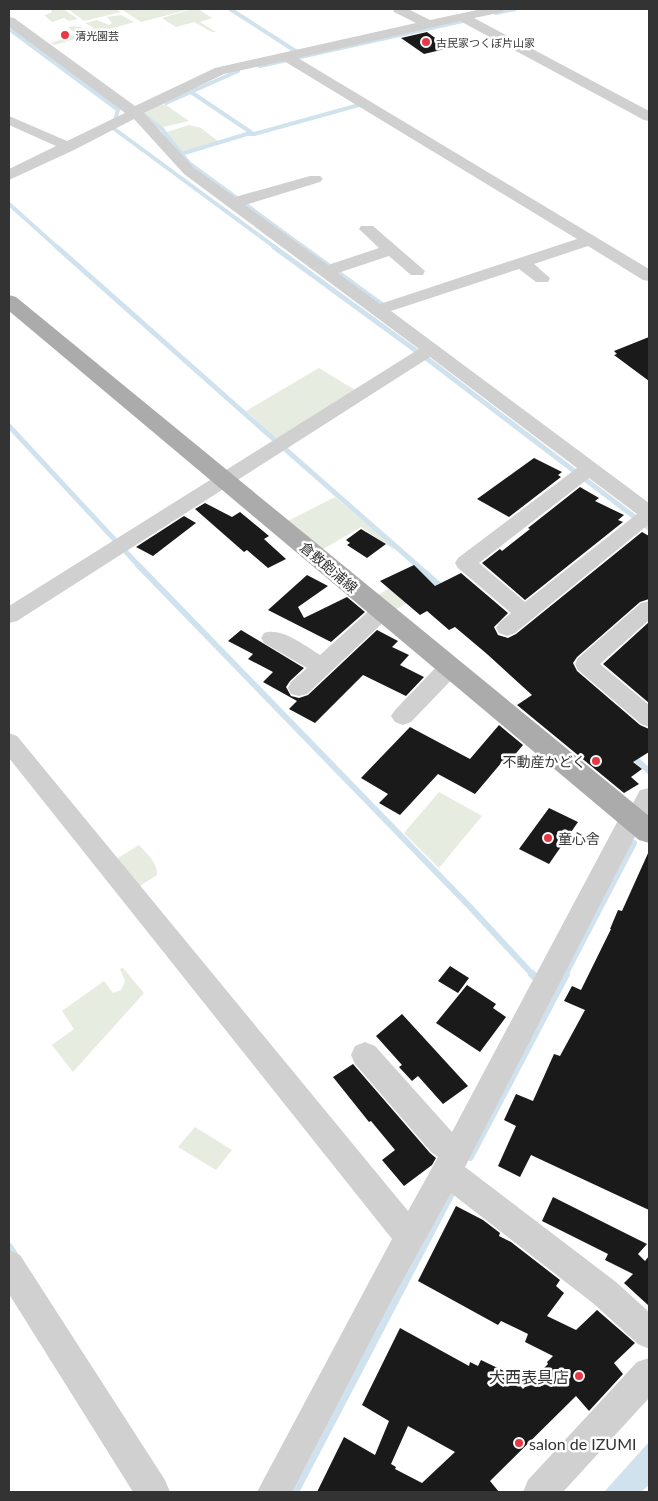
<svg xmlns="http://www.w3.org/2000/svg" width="658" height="1501" viewBox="0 0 658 1501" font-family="Lato,'Noto Sans JP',sans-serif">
<rect width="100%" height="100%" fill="#fff"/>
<!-- green -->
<path fill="#e6ecdf" d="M52 9H63L78 19 69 21 64 18 52 22 44 15 51 13Z
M68 9H116L121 12 84 21Z
M121 9H190L141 22Z
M193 9H198L212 18 200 22 216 32H212L194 22 176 27 162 18Z
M121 15 134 22 54 45 51 43 76 34 68 27C79 24 85 31 94 28L85 23 97 20 109 25 112 23 107 17Z
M160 104 166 105 189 121 160 128 144 113Z
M189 125 201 128 218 141 182 152 167 132Z
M319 368 355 390 277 439 246 411Z
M335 497 395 548 393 549 361 527 320 551 286 522Z
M419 571 437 586 393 611 376 596Z
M439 792 482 816 439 868 404 833Z
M139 845C147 854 158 863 157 875L138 887 115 860Z
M123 968 144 993 73 1072 52 1045 74 1029 62 1011 104 981 113 993 121 990 125 981 120 969Z
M195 1127 232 1150 216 1170 178 1147Z"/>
<!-- water -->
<path fill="#cfe2ee" d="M649 1442V1485L641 1492H604Z"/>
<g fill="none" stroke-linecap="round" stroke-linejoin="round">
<!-- stream-far3 -->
<path stroke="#cfe2ee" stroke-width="4" d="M230 9 300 54
M496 13 515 9
M9 29 118 110 115 120 111 122
M260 66 467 20
M191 92 252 133
M166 103 238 71
M144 115 162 129 189 163 305 248
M109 125 276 248
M181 154 247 134H254L359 105
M9 204 58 248"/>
<!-- stream-far2 -->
<path stroke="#cfe2ee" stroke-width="5" d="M57 247 278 443
M274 247 426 358 649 528
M303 247 388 309
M9 426 139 566
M284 448 418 566"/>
<!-- stream-far1 -->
<path stroke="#cfe2ee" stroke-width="6" d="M138 565 470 907 533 975
M416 565 444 589
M631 755 649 771
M565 975 634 843"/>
<!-- stream -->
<path stroke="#cfe2ee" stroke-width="8" d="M532 974 535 977
M470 1157 566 974
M9 1247 16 1258
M295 1492 455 1186"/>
</g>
<!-- building -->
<path fill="#1a1a1a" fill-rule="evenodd" d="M427 32 449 48 424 54 401 38Z
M649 337V381L614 355 617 354 614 351Z
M534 458 562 472 558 475 561 477 509 517 477 499Z
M580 487 599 498 595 501 624 515 618 520 623 522 525 600 482 563 500 549 502 551 530 529 528 528Z
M205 503 232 517 240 512 269 536 264 539 286 559 268 568 247 550 244 552 195 509Z
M184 516 196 523 153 556 136 547Z
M361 529 386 544 367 558 347 545 350 543 346 540Z
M642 532 649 536V599L640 602 577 657 573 663 577 671 640 725 649 729V752L633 762 642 769 631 777 639 784 624 793 517 705 532 695 487 654 455 627 449 630 427 611 420 615 380 581 414 565 435 586 461 573 508 613 494 627 498 635 508 638 516 634Z
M307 575 328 586 298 607 304 618 347 597 365 612 331 642 268 610Z
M649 622V703L603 664Z
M241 630 304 668 290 681 286 687 291 696 299 698 308 695 377 630 398 641 392 647 409 655 400 665 424 677 406 696 363 675 315 723 289 709 297 701 263 682 273 672 248 659 253 654 228 641Z
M499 725 523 745 507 764 502 762 475 794 438 774 400 815 379 803 388 794 361 778 410 727 470 759Z
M549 808 578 822 549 864 519 849Z
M649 851V1210L531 1155 520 1177 498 1166 516 1126 504 1120 516 1094 533 1101 554 1054 560 1056 585 1010 564 1001 572 986 581 990 611 929H610L618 910 622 911Z
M450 966 469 978 458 993 438 981Z
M467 985 496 1004 493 1008 506 1017 480 1052 436 1023Z
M402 1014 468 1086 443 1104 418 1076 412 1081 399 1067 402 1065 376 1036Z
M353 1064 430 1153 436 1158 432 1165 404 1186 382 1160 395 1150 371 1121 369 1122 333 1077Z
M553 1197 647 1244 638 1254 645 1261 649 1256V1306L624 1283 633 1274 605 1260 608 1254 542 1221Z
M456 1206 483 1220 500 1233 499 1236 511 1242 560 1280 556 1286 564 1293 547 1316 576 1330 597 1310 635 1343 614 1363 623 1374 589 1411 576 1396 490 1481 499 1492H317L344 1437 375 1455 389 1421 362 1405 400 1328 469 1366 470 1362 478 1366 481 1360 508 1373 523 1389 548 1364 547 1362 553 1356 525 1342 528 1334 501 1321 498 1325 418 1281ZM408 1426 455 1452 422 1483 395 1469 396 1467 391 1464Z"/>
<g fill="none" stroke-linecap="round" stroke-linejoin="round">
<!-- street -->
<path fill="#d0d0d0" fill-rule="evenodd" d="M393 9H408L430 20 482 9H504L503 12 474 18 649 111V121L644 120 460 21 298 58 649 269V281L643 280 588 246 534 264 550 278 548 282H536L519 269 391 311 649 503V524L515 633 507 636 499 633 496 628 499 623 511 613 458 568 455 563 458 558 577 468 430 357 17 621 9 623V606L419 349 184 174 134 119 74 150 9 180V169L56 146 9 125V116L67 141 125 113 9 27V17L14 18 135 106 215 68 416 23 394 12ZM284 61 577 239 380 304 338 273 389 256 411 275H423L425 271 373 226H361L359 229 379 248 328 265 245 205 320 182 323 179 320 176H310L235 197 194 168 144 113 224 74ZM589 478 637 514 525 602 479 563Z
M649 601V620L600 664 649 705V727L641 724 578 670 575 664 578 658 641 603Z
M382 604 390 606 393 611 390 616 307 694 299 696 291 694 288 688 291 682 307 668 264 643 261 638 264 633C282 627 305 646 320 655L374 606Z
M450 659 458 661 461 667 458 673 411 722 403 725 395 722 391 716 395 710 442 661Z
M9 733 17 736 408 1211 438 1157 431 1152 355 1064 351 1055 355 1046 365 1042 375 1046 452 1132 623 811 632 805 640 790 649 788V819L641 825 465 1167 616 1282 649 1312V1349L638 1344 594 1304 451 1193 390 1303 292 1492H257L392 1239 9 758Z
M9 1250 20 1255 165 1480 170 1492H133L9 1294Z
M649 1358V1398L563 1492H523L528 1480 637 1362Z"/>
<!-- primary -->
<path fill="#ababab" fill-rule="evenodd" d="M9 295 16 297 649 816V843L639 840 9 311Z"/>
</g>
<!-- markers -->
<g fill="#e63946" stroke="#fff" stroke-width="2">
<circle cx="65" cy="35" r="5"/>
<circle cx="426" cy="42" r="5"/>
<circle cx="596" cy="761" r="5"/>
<circle cx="548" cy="838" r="5"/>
<circle cx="579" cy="1376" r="5"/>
<circle cx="519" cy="1443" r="5"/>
</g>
<g text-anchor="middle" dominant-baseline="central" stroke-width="5" stroke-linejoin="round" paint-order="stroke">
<!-- far-poi labels -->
<g font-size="11" fill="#333" stroke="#fff" text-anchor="start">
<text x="75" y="35">清光園芸</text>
<text x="436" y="42">古民家つくぼ片山家</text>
</g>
<!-- street labels -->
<g font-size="14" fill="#333" stroke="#fff">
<text transform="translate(329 567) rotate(40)">倉敷飽浦線</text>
</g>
<!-- poi labels -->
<g font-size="14" fill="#333" stroke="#fff" text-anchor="end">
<text x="586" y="761">不動産かどく</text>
<text x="558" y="838" text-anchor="start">童心舎</text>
</g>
<!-- near-poi labels -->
<g font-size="16" fill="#333" stroke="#fff" text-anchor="end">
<text x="569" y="1376">大西表具店</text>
<text x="529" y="1443" text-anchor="start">salon de IZUMI</text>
</g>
</g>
<!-- border -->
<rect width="658" height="1501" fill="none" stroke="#333333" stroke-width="20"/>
</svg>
